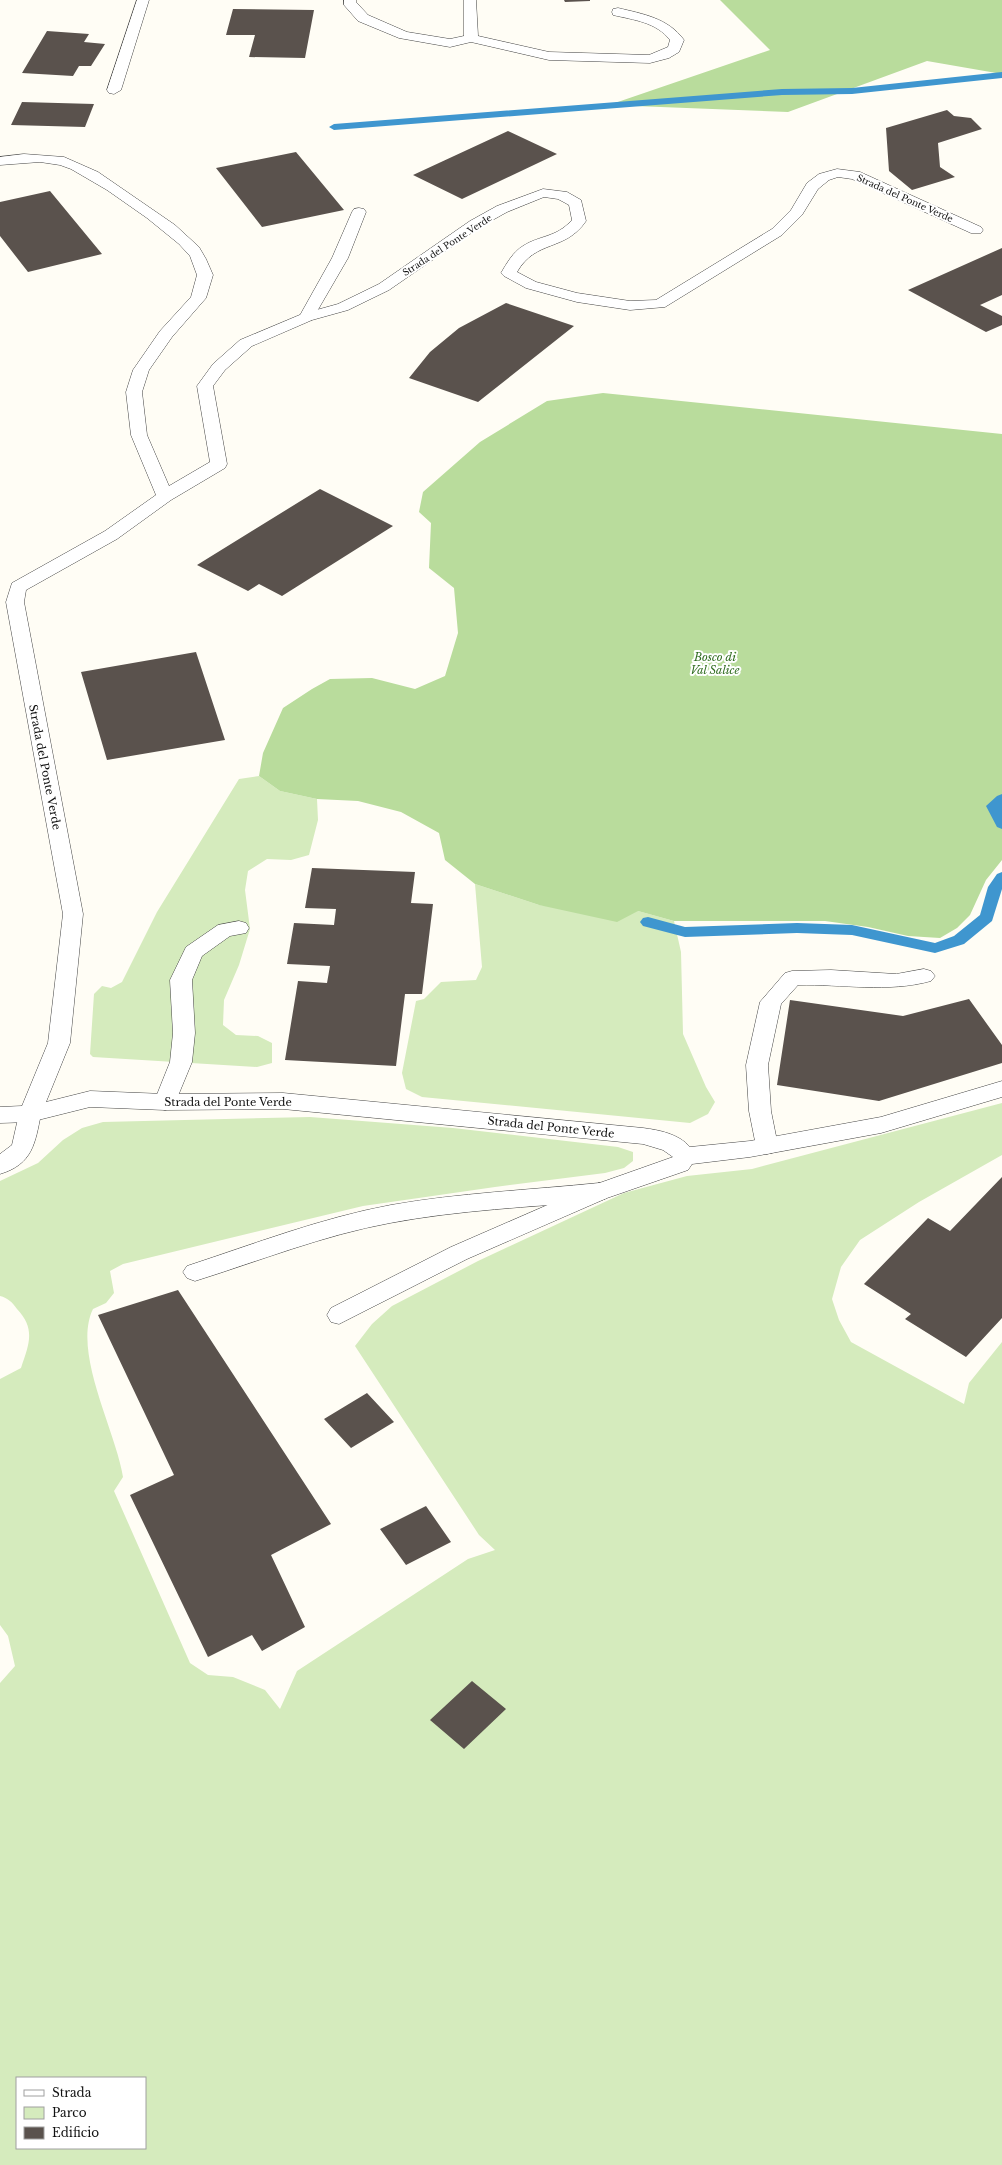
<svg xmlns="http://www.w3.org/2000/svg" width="1002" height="2165" viewBox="0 0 1002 2165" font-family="'Libre Baskerville',serif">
<rect width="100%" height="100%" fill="#fffdf5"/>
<!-- green -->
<path fill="#d5ebbd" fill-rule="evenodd" d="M259 776 280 791 317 799 318 820 309 855 291 860 267 859 248 871 245 890 250 929 239 965 224 1000 223 1025 236 1035 258 1036 272 1043V1063L257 1067 93 1057 90 1054 94 994 102 986 111 988 122 982 157 912 239 779Z
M475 884 539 905 638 911 674 921 681 952 683 1034 706 1087 715 1102 708 1114 690 1123 422 1097 406 1089 402 1073 416 1001 424 999 441 982 476 980 482 967Z
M1002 1103V1155L919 1202 860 1240 841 1267 832 1299 839 1320 851 1342 964 1404 969 1383 1002 1342V2165H0V1683L15 1666 8 1636 0 1625V1379L21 1368C29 1344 36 1329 17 1309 12 1302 8 1298 0 1296V1181L38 1163 63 1140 82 1128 103 1122 310 1117 453 1128 618 1147 633 1152V1161L624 1168 605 1173 495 1187 363 1206 123 1264 110 1271 114 1293 106 1303 93 1309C72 1352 116 1431 123 1477L114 1491 190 1663 208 1675 233 1677 265 1690 280 1709 297 1671 468 1559 495 1550 479 1535 355 1346 372 1324 392 1306 478 1261 624 1193 687 1176 752 1169ZM17 2078H145V2148H17Z"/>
<!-- forest -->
<path fill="#b9dc9c" d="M720 0H1002V74L927 61 788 112 609 105 770 50Z
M603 393 1002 434V860L986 880 970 915 957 928 940 938 908 936 868 927 825 921H674L638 911 617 922 539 905 475 884 445 860 439 833 401 812 358 801 317 799 280 791 259 776 263 753 283 708 312 689 330 679 372 678 415 689 445 676 458 633 454 588 429 568 431 523 419 512 423 492 480 442 547 401Z"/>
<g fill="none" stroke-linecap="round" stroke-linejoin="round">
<!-- stream -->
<path fill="#3f96cf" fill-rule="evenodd" d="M1002 72V78L852 94 782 95 334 130 329 127 334 124 782 89 852 88Z
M1002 794V829L997 827 986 806 997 796Z
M1002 872V889L992 921 964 944 935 953 852 935 797 933 685 937 643 926 640 922 643 918 648 917 685 927 797 923 852 925 935 943 954 936 980 915 988 887 997 874Z"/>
</g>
<!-- building -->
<path fill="#5a524d" d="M564 0H590V1L565 2Z
M233 9 314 10 305 58 249 57 255 35H226Z
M47 31 89 34 84 42 105 44 91 66H79L73 76 22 73Z
M22 102 94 104 85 127 11 125Z
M947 110 954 116 971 118 982 129 938 143 940 167 955 177 912 190 889 171 886 128Z
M508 131 557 154 462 199 413 175Z
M296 152 344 210 262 227 216 168Z
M50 191 102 254 28 272 0 236V202Z
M1002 248V295L980 305 1002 316V325L986 332 908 290Z
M506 303 574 326 478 402 409 378 430 352 459 328Z
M320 489 393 526 282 596 259 584 248 591 197 565Z
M196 652 225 740 107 760 81 672Z
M312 868 415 872 411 903 433 904 422 994H405L396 1066 285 1060 298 981 327 983 330 966 287 964 294 923 334 925 336 909 305 908Z
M969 999 1002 1045V1063L879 1101 777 1085 790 1000 903 1016Z
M1002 1177V1318L966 1357 905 1319 911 1314 864 1284 928 1218 950 1231Z
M178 1290 331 1524 271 1555 305 1627 262 1651 252 1635 208 1657 130 1495 174 1475 98 1315Z
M367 1393 394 1422 351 1448 324 1419Z
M426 1506 451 1542 406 1565 380 1529Z
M472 1681 506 1709 464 1749 430 1720Z"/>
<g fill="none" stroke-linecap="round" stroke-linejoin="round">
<defs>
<path id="lane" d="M359 208 364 209 366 212 348 258 312 320H302L299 317 332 258 352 212 354 209Z
M239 921 246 923 249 928 246 933 230 936 202 956 192 980 195 1033 192 1062 173 1108 165 1110 157 1108 154 1102 170 1062 173 1033 170 980 186 947 218 925Z
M924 969 931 971 935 976 931 981C888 993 842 984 798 985L781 1004 768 1065 771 1111 778 1146 775 1152 767 1154 759 1152 756 1146 749 1111 746 1065 760 1002 785 973 792 971 831 970 896 974Z
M30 1106 38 1108 41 1114C35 1143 33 1164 0 1174V1154L12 1145 19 1114 22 1108Z
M599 1183 607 1186 610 1192 607 1198 599 1201C530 1207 459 1210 390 1223 324 1235 259 1261 195 1281L187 1278 183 1272 187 1266C254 1244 321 1218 391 1205 459 1193 530 1190 599 1183Z"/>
<path id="street" d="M137 0H149L121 90 114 94 109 93 107 90Z
M344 0H356V2L368 15 407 32 450 39 464 36V0H476L478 36 549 52 649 55 668 47 670 40C656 22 634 20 613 15L612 12 613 9 618 8C643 14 668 18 684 40L679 52 669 58 650 63 549 60 471 42 450 47 399 38 358 21 344 5Z
M24 154 64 157 98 172 175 225 199 247 206 259 213 275 206 298 172 337 149 370 142 392 147 435 169 486 210 462 197 386 213 364 240 340 302 314 338 304 379 284 470 221 497 206 543 189 567 192 581 200 586 221C565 252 536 239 517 272L536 282 577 293 630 301 656 300 772 229 791 210 807 183 819 174 837 169 860 172 981 227 983 230 981 233H971L852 179 838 177 829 180 818 189 802 215 782 235 665 307 630 310 577 302 526 288 504 276 501 273C507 263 513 252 523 246 540 235 556 238 572 220L569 205 558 199 544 197 507 212 480 227 389 290 348 310 312 320 252 346 225 370 213 386 227 464 225 468 171 500 117 539 26 590 24 602 83 914 70 1043 46 1102 90 1091 165 1094 283 1093 643 1128C659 1130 679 1134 690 1147L750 1141 881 1117 1002 1081V1097L881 1133 750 1157 692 1164 688 1170 607 1198 467 1259 339 1324 331 1322 327 1315 331 1308 451 1247 591 1186 673 1157 663 1150 643 1144 283 1109 165 1110 90 1107 30 1122 0 1123V1107L22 1106 48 1043 63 914 6 602 12 583 105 531 156 495 131 435 126 392 133 370 160 331 191 297 197 275 190 256 179 244 147 218 107 190 71 169 60 165 40 162 0 165V157Z"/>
</defs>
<!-- lane casing -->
<use href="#lane" stroke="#444" stroke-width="1"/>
<!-- street casing -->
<use href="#street" stroke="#444" stroke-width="1"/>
<!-- lane -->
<use href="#lane" fill="#fff" fill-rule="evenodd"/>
<!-- street -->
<use href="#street" fill="#fff" fill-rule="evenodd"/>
</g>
<g text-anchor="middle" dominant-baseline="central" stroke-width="4" stroke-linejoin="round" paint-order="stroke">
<!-- far-street labels -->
<g font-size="9" fill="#111" stroke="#fff">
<text transform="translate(905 198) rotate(24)">Strada del Ponte Verde</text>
<text transform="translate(447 245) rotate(-33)">Strada del Ponte Verde</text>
</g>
<!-- park labels -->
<g font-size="11" font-style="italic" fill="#2f6b1f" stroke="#fff">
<text x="715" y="657">Bosco di<tspan x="715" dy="13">Val Salice</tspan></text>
</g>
<!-- street labels -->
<g font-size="11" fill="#111" stroke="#fff">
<text transform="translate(45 767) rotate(79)">Strada del Ponte Verde</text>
<text x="228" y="1102">Strada del Ponte Verde</text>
<text transform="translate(551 1127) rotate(6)">Strada del Ponte Verde</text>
</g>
</g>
<!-- legend -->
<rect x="16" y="2077" width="130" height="72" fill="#ffffff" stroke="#a0a0a0"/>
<rect x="24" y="2090" width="20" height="6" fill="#ffffff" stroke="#a0a0a0"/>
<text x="52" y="2097" font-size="12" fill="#111111">Strada</text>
<rect x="24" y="2107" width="20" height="12" fill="#d5ebbd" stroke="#a0a0a0"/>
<text x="52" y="2117" font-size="12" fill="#111111">Parco</text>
<rect x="24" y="2127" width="20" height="12" fill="#5a524d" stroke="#a0a0a0"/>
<text x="52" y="2137" font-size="12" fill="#111111">Edificio</text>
</svg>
